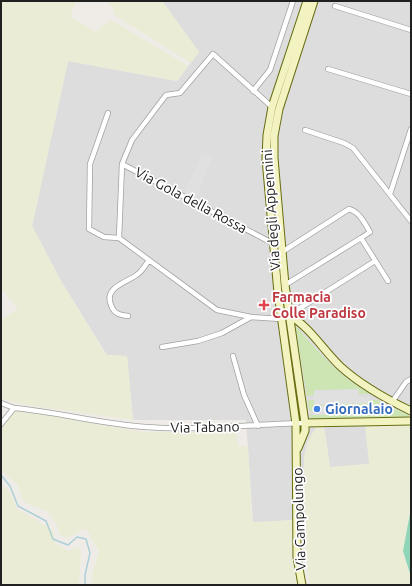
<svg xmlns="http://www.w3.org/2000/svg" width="412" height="586" viewBox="0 0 412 586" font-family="Ubuntu,sans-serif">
<rect width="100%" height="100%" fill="#efece7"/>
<!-- residential -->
<path fill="#dedddd" d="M162 1H411V424L369 464 330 467 324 427 304 458 305 519 253 523 246 420H133L127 356 107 355 61 281 32 226 68 61 177 81 199 52Z"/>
<!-- farmland -->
<path fill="#ebecd5" d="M1 1H76L70 17 96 32 111 20 188 66 177 81 68 61 32 226 61 281 106 355 127 356 133 420 33 406 6 400 1 398V320L18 309 1 288Z
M107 1H162L199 52 191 63 116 16 113 8Z
M18 410 144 432H236L238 447 248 446 252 522 295 520 301 585H92V574L99 551 86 528 67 538 60 535 56 523 48 512 24 502 18 485 1 470V427L11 413Z
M411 424V504L403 551 411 579V585H309L305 541 304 458 307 443 316 427 324 426 330 467 369 464 365 425Z
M1 484 9 491 17 509 53 530 56 544 68 551 78 547 81 552 79 585H1Z"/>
<!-- grass -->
<path fill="#cde4b3" d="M295 325C318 352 339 376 370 394H359L358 389 314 390V395L307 396Z
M314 400V405L369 403V400H377L387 406 382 409 375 410V406H321V410L310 411 307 401Z
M393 408 411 416V417L311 419 310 415H376L386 413Z"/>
<!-- pitch -->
<path fill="#8ed6b7" d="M411 508V577L403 551Z"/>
<!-- parking -->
<path fill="#e0e0e0" d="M202 153 212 158 196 198 185 192Z
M358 389 359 397H369V403L314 405V391Z
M375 405V413L321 414V406Z"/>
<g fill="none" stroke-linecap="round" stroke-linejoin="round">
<!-- stream -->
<path stroke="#add0d8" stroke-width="1.5" d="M1 475 10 486 18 506 46 521 53 539 68 545 77 537 86 539 90 553 85 575V585"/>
<defs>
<path id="street" d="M335 6 411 30
M328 69 411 94
M253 91 270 70 293 1
M108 113 90 164 89 229 104 237 119 238
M305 130 344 143 353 148 411 221
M122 164 274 244
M390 194 411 129
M282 252 349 209C360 212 365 224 370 232L361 238 388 281
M285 285 361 238
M289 315 375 261
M128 316C120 315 114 314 111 305 103 286 130 282 139 273 143 270 146 264 149 260
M251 317 217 310 119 238 122 164 132 140 166 95 180 93 213 54 272 107
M162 347 198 341 222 333 251 317 281 319
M233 356 244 395 258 426
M392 402 406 382 411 379
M1 403 14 408C58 412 102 424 146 427 200 431 252 424 305 423
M1 424 14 408"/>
<path id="secondary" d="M286 316 289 315C310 327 323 350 341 367 361 385 386 399 411 411
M305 423 411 421
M298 448 305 431V423L285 285 274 158V136L279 109 314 1
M302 585 297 557 296 424 278 293 266 159 267 135 272 107 307 1"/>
</defs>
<!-- street casing -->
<use href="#street" stroke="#a1a1a1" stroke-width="6"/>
<!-- secondary casing -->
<use href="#secondary" stroke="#676d11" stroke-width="9"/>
<!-- street -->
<use href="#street" stroke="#fff" stroke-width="4.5"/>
<!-- secondary -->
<use href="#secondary" stroke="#f3f3c2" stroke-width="7"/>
</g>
<!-- markers -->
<path fill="#e0444e" stroke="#fff" stroke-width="1.5" d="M262 299h4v4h4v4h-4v4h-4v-4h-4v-4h4z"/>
<circle fill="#3f7fe0" stroke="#fff" stroke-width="1.5" cx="317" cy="409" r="4"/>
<g text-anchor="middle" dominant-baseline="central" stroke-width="3.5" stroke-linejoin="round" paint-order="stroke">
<!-- street labels -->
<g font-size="14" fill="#202020" stroke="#fff">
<text transform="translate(191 200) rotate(28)">Via Gola della Rossa</text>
<text transform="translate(271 210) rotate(-94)">Via degli Appennini</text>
<text transform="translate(205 427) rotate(-1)">Via Tabano</text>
<text transform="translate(299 519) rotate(-92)">Via Campolungo</text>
</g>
<!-- health labels -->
<g font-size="14" font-weight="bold" fill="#be3a42" stroke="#fff" text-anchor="start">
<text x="272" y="297">Farmacia<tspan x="272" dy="16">Colle Paradiso</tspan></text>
</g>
<!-- shop labels -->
<g font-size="14" font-weight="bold" fill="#366cbe" stroke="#fff" text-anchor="start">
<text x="325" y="409">Giornalaio</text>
</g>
</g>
<!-- border -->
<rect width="412" height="586" fill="none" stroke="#202020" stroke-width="4"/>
</svg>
